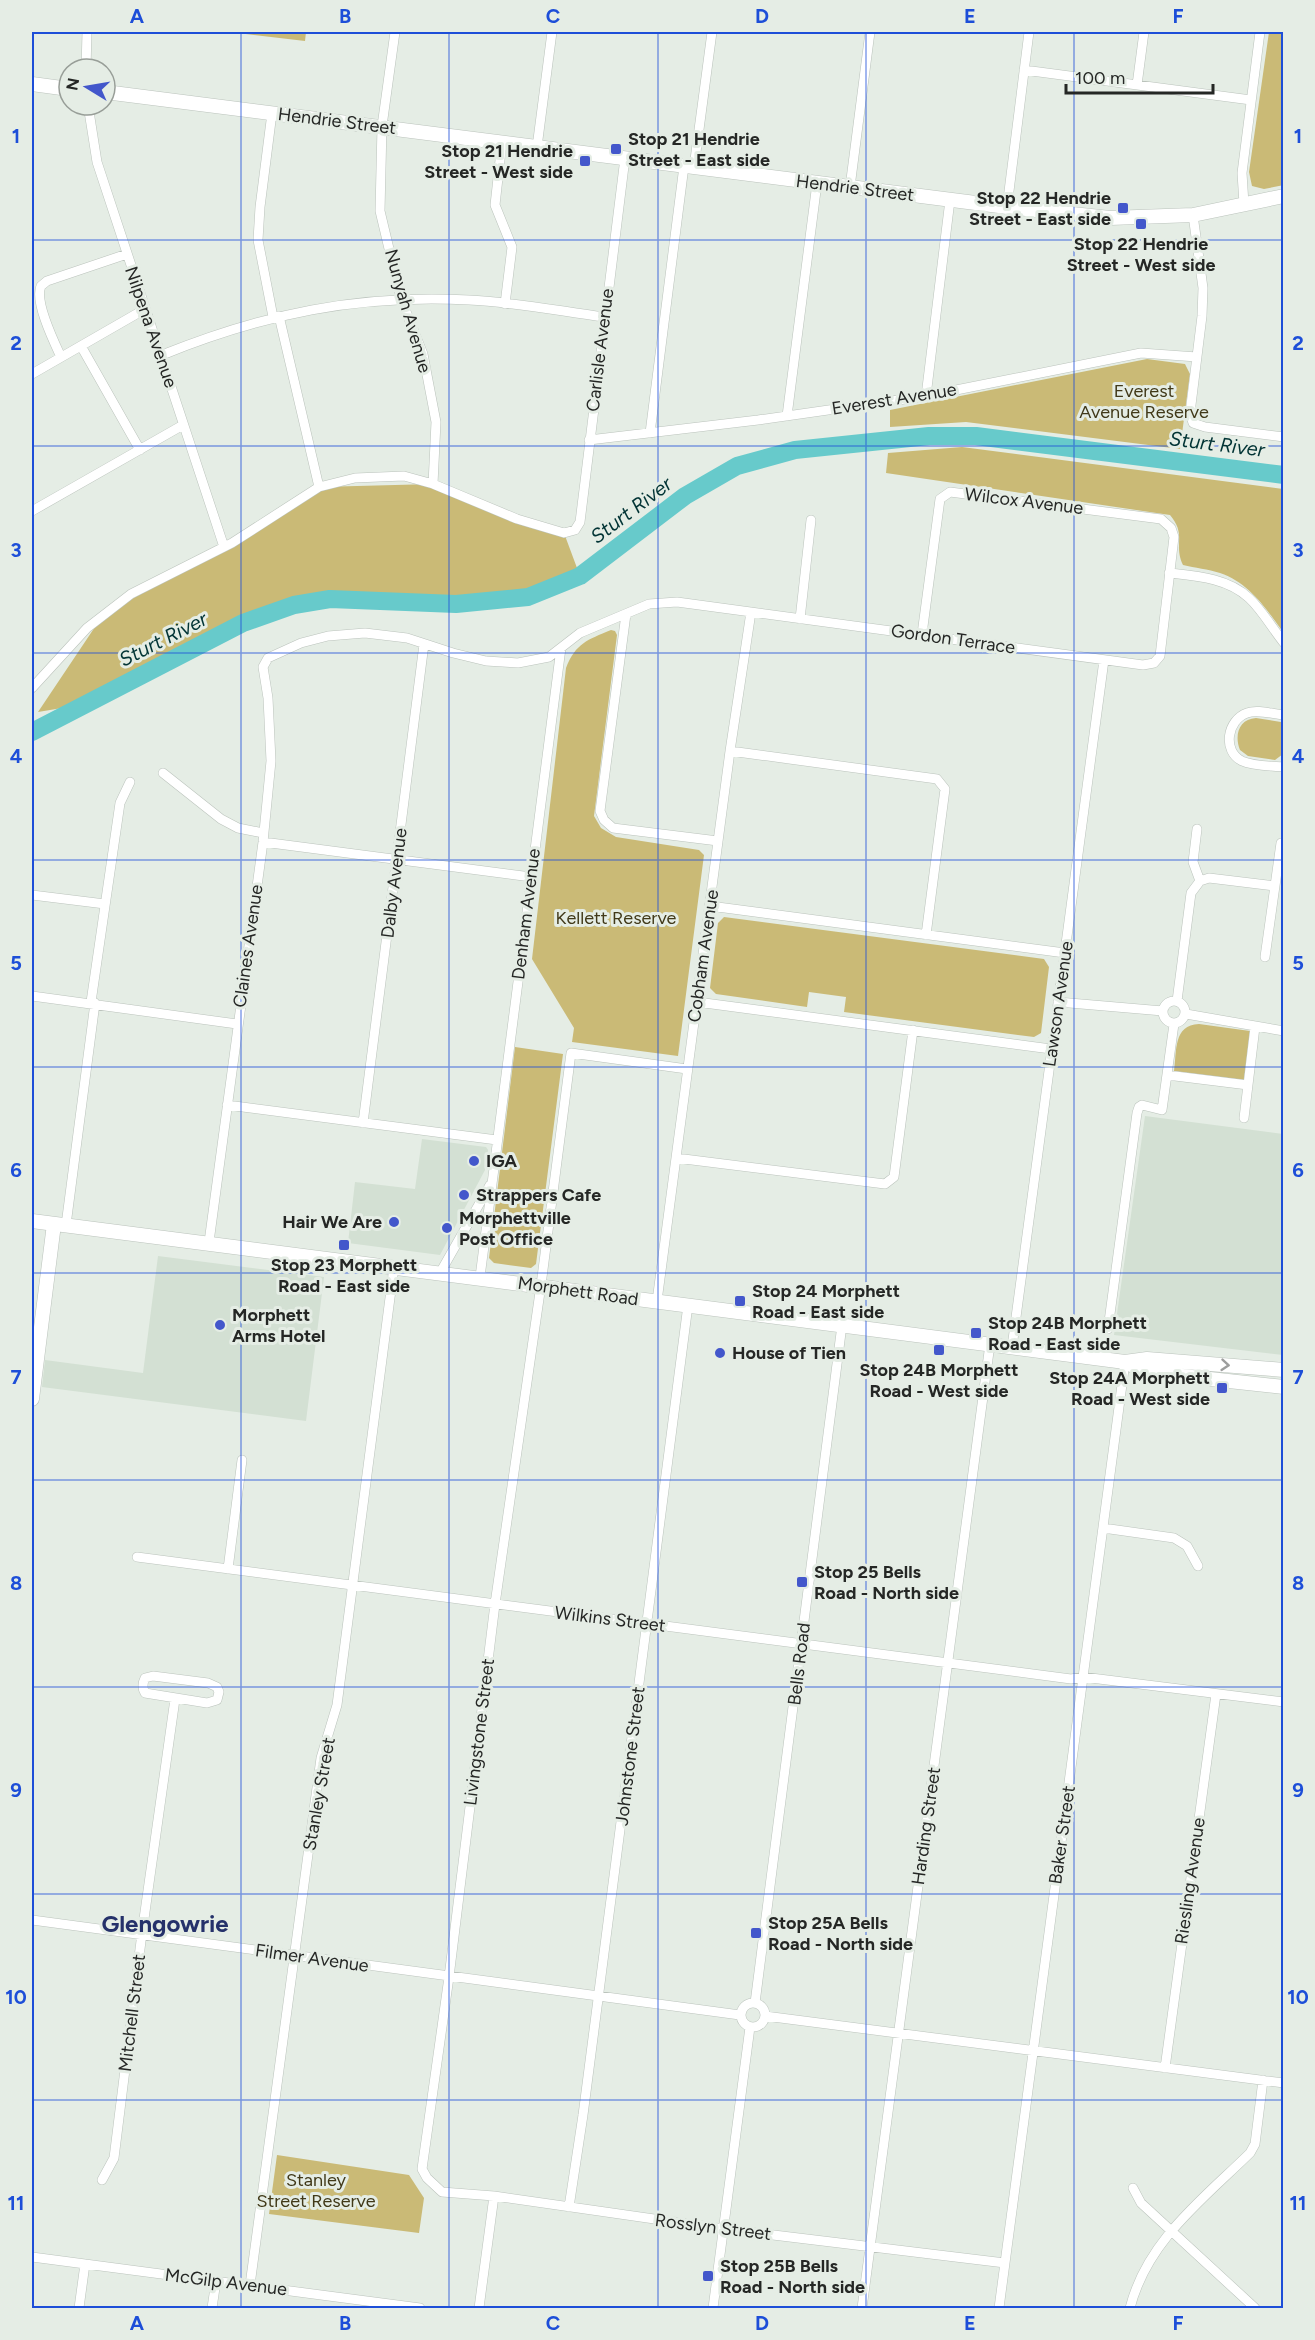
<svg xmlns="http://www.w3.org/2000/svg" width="1315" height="2340" viewBox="0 0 1315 2340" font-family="Figtree,sans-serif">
<rect width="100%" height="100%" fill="#e5ede5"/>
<!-- built -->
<path fill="#d3e0d3" d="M1145 1116 1283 1134V1355L1114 1335Z
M422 1139 486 1147 488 1150 485 1170 440 1255 348 1243 355 1182 415 1189Z
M158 1256 324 1277 306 1421 42 1387 45 1360 143 1373Z"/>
<!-- green -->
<path fill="#caba76" d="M229 32H306L305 41Z
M1269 32H1283L1284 185 1264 189 1252 186 1249 172Z
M1147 359 1185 364 1190 374 1180 449 966 422 890 427V410Z
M962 447 1283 489V632C1266 608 1249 583 1220 573 1208 569 1195 568 1183 565 1173 544 1187 535 1170 515L886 473 888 453Z
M433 484 564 533 580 576 528 597 456 604 330 599 294 605 243 623 86 704 38 712 103 615 232 543 319 487Z
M611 630 615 631 617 635 594 816 601 828 616 837 699 850 704 855 678 1056 572 1042 574 1028 532 959 566 668C576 643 587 640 611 630Z
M1256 718 1281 722 1283 725V754L1275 760 1248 756 1240 750C1234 735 1239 719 1256 718Z
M724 917 1044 959 1049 967 1041 1033 1034 1037 844 1012 846 997 809 992 807 1007 716 994 710 988 718 923Z
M1199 1024 1250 1031 1244 1080 1174 1071C1177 1051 1173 1025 1199 1024Z
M515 1047 563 1054 536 1264 531 1268 494 1263 489 1258Z
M277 2155 409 2175 424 2198 419 2233 269 2214Z"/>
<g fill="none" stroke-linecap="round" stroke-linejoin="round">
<!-- river -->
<path stroke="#67cacb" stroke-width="18" d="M32 732 243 623 294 605 330 599 456 604 528 597 580 576 685 496 737 466 795 450 929 436H976L1284 475"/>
<defs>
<path id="street" d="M395 32 382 126 380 211 401 299 423 354 436 422 433 484
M86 69 87 32
M1024 70 1251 100
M1137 85 1144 32
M88 105 97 162 224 547
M272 113 260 207 258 240 273 317
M502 142 495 205 512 247 505 304
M537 147 552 32
M694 167 712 32
M850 187 870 32
M1244 204 1242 173 1260 32
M1007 207 1029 32
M1193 215 1203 288 1202 316 1190 413 1193 423 1205 427 1284 437
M279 316 319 487
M81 346 140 450
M162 355C263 314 359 294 469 300 514 302 559 311 604 317
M61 357C54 342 34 301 41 286L47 281 127 254
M32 374 145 309
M926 396 950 200
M787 416 817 183
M650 433 684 166
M589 440 758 420 926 396 1141 353 1197 357
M32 511 183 425
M1169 573C1197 576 1228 578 1249 598 1262 610 1272 628 1284 643
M626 614 600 811 604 820 613 828 718 841
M800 619 811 520
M32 688 87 628 131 594 232 543 319 487 355 478 404 476 433 484 517 519 564 533 575 530 580 522 625 158
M1284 715C1273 714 1257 709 1247 713 1227 720 1222 751 1242 761 1253 766 1271 766 1284 767
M730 751 937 779 945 789 926 935
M163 773 221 819 238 828 263 833
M263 842 531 877
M1200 881 1209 878 1275 886
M32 895 105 904
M710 906 1065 953
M1265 957 1281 843
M32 996 237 1024
M1163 1012a11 11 0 1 1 22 0a11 11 0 1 1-22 0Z
M1177 1001 1191 893 1200 881 1193 862 1197 829
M91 1002 120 803 130 782
M697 1002 1051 1049
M1058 1002 1163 1011
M1186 1014 1284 1031
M687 1069 571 1053 541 1285 495 1604 449 1977 422 2169 427 2178 442 2192 494 2196 724 2229 1005 2263
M1167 1075 1248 1085
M227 1105 497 1140
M1244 1118 1255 1027
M363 1123 424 644
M676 1158 885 1184 894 1177 913 1030
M66 1225 95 1003
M209 1242 263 842 271 761 268 698 263 667 268 658 301 643 328 636 365 633 407 638 453 653 486 661 518 663 549 657 580 633 649 604 677 602 1143 665 1154 663 1160 656 1174 537 1171 528 1161 519 950 492 940 499 922 634
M440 1273 490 1185
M480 1277 561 648
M657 1301 730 751 751 612
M1108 1329 1137 1113 1139 1107 1142 1105 1162 1110 1174 1024
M1012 1347 1104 660
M1103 1528 1174 1538 1187 1546 1198 1566
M137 1557 1071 1679 1083 1677 1284 1702
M228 1569 242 1460
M153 1676 208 1683 217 1687 219 1692 217 1700 207 1703 145 1693C142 1688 142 1684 145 1678Z
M32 1920 740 2015
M741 2015a12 12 0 1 1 24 0a12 12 0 1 1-24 0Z
M755 2003 842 1325
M765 2016 1284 2083
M1165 2068 1216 1694
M102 2180 114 2158 142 1933 175 1699
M1133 2188 1141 2203 1255 2308
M569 2207 583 2115 688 1305
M32 2257 420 2308
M250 2285 321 1758 337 1705 394 1267
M79 2308 85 2264
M212 2308 216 2281
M479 2308 494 2196
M713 2308 750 2027
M862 2308 990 1344
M999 2308 1125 1362
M1130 2308C1147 2241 1202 2200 1250 2153L1255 2144 1263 2080"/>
<path id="secondary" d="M32 84 69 89
M105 92 1007 207 1110 218 1193 215 1284 196
M32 1221 1125 1362 1147 1359 1284 1370
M1125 1362 1146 1372 1284 1387
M32 1399 54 1224"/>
</defs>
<!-- street casing -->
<use href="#street" stroke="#bbc3bc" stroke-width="10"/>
<!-- secondary casing -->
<use href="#secondary" stroke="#bbc3bc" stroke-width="15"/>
<!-- street -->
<use href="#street" stroke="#fff" stroke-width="9"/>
<!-- secondary -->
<use href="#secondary" stroke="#fff" stroke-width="14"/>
</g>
<!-- one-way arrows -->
<defs><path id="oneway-chevron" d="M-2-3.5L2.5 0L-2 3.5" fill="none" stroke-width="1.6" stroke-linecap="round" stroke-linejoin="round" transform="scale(1.5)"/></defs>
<use stroke="#9d9e9d" href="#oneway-chevron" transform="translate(1225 1365) rotate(5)"/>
<!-- grid -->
<path fill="none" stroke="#1d4ed8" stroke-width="1.5" stroke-opacity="0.55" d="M241 32V2308M449 32V2308M658 32V2308M866 32V2308M1074 32V2308M32 240H1284M32 446H1284M32 653H1284M32 860H1284M32 1067H1284M32 1273H1284M32 1480H1284M32 1687H1284M32 1894H1284M32 2100H1284"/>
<!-- markers -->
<g fill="#4357cb" stroke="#e5ede5" stroke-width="2">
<rect x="610" y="143" width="12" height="12" rx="3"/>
<rect x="579" y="155" width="12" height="12" rx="3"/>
<rect x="1117" y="202" width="12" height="12" rx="3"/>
<rect x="1135" y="218" width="12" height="12" rx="3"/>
<circle cx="474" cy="1161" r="6"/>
<circle cx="464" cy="1195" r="6"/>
<circle cx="394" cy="1222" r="6"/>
<circle cx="447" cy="1228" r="6"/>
<rect x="338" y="1239" width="12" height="12" rx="3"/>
<rect x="734" y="1295" width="12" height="12" rx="3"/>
<circle cx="220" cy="1325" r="6"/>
<rect x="970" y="1327" width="12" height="12" rx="3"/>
<rect x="933" y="1344" width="12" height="12" rx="3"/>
<circle cx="720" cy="1353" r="6"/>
<rect x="1216" y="1382" width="12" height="12" rx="3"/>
<rect x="796" y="1576" width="12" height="12" rx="3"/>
<rect x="750" y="1927" width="12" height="12" rx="3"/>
<rect x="702" y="2270" width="12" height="12" rx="3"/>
</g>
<g text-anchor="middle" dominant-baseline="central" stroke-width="6" stroke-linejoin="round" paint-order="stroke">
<!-- street labels -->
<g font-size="18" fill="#252725" stroke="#e5ede5">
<text transform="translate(337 121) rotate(7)">Hendrie Street</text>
<text transform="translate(855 188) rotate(7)">Hendrie Street</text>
<text transform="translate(408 311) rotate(74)">Nunyah Avenue</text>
<text transform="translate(151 327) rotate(71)">Nilpena Avenue</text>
<text transform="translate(600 350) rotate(-83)">Carlisle Avenue</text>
<text transform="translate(894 399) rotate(-9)">Everest Avenue</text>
<text transform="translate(1024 501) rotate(7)">Wilcox Avenue</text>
<text transform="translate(953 639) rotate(8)">Gordon Terrace</text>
<text transform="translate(394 883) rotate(-83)">Dalby Avenue</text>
<text transform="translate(526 914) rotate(-83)">Denham Avenue</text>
<text transform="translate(248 946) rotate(-82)">Claines Avenue</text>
<text transform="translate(703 956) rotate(-82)">Cobham Avenue</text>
<text transform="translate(1058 1004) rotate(-82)">Lawson Avenue</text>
<text transform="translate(578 1291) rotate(8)">Morphett Road</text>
<text transform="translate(610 1619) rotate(7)">Wilkins Street</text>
<text transform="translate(799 1664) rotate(-83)">Bells Road</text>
<text transform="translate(479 1732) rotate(-83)">Livingstone Street</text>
<text transform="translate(630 1756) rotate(-83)">Johnstone Street</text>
<text transform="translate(319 1794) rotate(-80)">Stanley Street</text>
<text transform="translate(926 1826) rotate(-82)">Harding Street</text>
<text transform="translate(1062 1835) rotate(-82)">Baker Street</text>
<text transform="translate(1190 1881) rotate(-82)">Riesling Avenue</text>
<text transform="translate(312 1958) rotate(8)">Filmer Avenue</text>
<text transform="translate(132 2013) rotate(-83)">Mitchell Street</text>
<text transform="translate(713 2227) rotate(7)">Rosslyn Street</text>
<text transform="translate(226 2282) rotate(7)">McGilp Avenue</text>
</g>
<!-- poi labels -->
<g font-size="18" font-weight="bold" fill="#252725" stroke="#e5ede5" text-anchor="start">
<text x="628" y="139">Stop 21 Hendrie<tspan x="628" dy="21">Street - East side</tspan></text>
<text x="573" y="151" text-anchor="end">Stop 21 Hendrie<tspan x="573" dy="21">Street - West side</tspan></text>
<text x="1111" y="198" text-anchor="end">Stop 22 Hendrie<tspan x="1111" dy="21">Street - East side</tspan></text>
<text x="1141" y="244" text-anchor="middle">Stop 22 Hendrie<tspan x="1141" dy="21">Street - West side</tspan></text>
<text x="486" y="1161">IGA</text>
<text x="476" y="1195">Strappers Cafe</text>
<text x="459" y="1218">Morphettville<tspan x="459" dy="21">Post Office</tspan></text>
<text x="382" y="1222" text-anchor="end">Hair We Are</text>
<text x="344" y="1265" text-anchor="middle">Stop 23 Morphett<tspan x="344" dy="21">Road - East side</tspan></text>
<text x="752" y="1291">Stop 24 Morphett<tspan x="752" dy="21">Road - East side</tspan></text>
<text x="232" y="1315">Morphett<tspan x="232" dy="21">Arms Hotel</tspan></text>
<text x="988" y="1323">Stop 24B Morphett<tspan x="988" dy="21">Road - East side</tspan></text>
<text x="732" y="1353">House of Tien</text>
<text x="939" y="1370" text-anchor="middle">Stop 24B Morphett<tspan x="939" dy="21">Road - West side</tspan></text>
<text x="1210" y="1378" text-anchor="end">Stop 24A Morphett<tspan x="1210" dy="21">Road - West side</tspan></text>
<text x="814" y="1572">Stop 25 Bells<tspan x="814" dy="21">Road - North side</tspan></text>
<text x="768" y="1923">Stop 25A Bells<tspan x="768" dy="21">Road - North side</tspan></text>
<text x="720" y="2266">Stop 25B Bells<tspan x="720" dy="21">Road - North side</tspan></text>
</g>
<!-- park labels -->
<g font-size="18" fill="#413919" stroke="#e5ede5">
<text x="1144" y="391">Everest<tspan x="1144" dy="21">Avenue Reserve</tspan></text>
<text x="616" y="918">Kellett Reserve</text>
<text x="316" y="2180">Stanley<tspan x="316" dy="21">Street Reserve</tspan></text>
</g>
<!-- water labels -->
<g font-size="20" font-style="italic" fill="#023435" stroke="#e5ede5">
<text transform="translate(1217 444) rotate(7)">Sturt River</text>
<text transform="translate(631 510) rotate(-37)">Sturt River</text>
<text transform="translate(163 639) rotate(-27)">Sturt River</text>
</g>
<!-- district labels -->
<g font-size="24" font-weight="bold" fill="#25316a" stroke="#e5ede5">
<text x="165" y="1923">Glengowrie</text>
</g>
</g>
<!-- border -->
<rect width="1315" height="2340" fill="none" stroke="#e5ede5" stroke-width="66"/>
<!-- north arrow -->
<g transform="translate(87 87) rotate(281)"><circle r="28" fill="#e5ede5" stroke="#989e98" stroke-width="1.5"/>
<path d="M0-4.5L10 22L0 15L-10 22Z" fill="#4357cb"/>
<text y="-9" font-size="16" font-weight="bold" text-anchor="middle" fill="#252725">N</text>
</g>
<!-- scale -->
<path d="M1066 84v9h147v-9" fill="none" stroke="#252725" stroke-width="3"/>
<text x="1075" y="84" font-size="18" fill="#252725" stroke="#e5ede5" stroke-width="4.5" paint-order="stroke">100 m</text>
<rect x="33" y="33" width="1249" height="2274" fill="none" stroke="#1d4ed8" stroke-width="2"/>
<g font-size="20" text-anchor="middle" font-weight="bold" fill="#1d4ed8">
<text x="137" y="23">A</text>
<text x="345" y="23">B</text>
<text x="553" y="23">C</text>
<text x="762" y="23">D</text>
<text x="970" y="23">E</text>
<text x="1178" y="23">F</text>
<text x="16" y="143">1</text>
<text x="1298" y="143">1</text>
<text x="16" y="350">2</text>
<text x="1298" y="350">2</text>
<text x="16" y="557">3</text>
<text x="1298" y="557">3</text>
<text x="16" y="763">4</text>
<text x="1298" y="763">4</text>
<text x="16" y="970">5</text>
<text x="1298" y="970">5</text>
<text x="16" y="1177">6</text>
<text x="1298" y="1177">6</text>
<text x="16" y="1384">7</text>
<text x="1298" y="1384">7</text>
<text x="16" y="1590">8</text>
<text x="1298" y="1590">8</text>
<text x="16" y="1797">9</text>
<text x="1298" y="1797">9</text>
<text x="16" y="2004">10</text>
<text x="1298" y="2004">10</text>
<text x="16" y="2210">11</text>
<text x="1298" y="2210">11</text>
<text x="137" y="2330">A</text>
<text x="345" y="2330">B</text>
<text x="553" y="2330">C</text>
<text x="762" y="2330">D</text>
<text x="970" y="2330">E</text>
<text x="1178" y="2330">F</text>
</g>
</svg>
